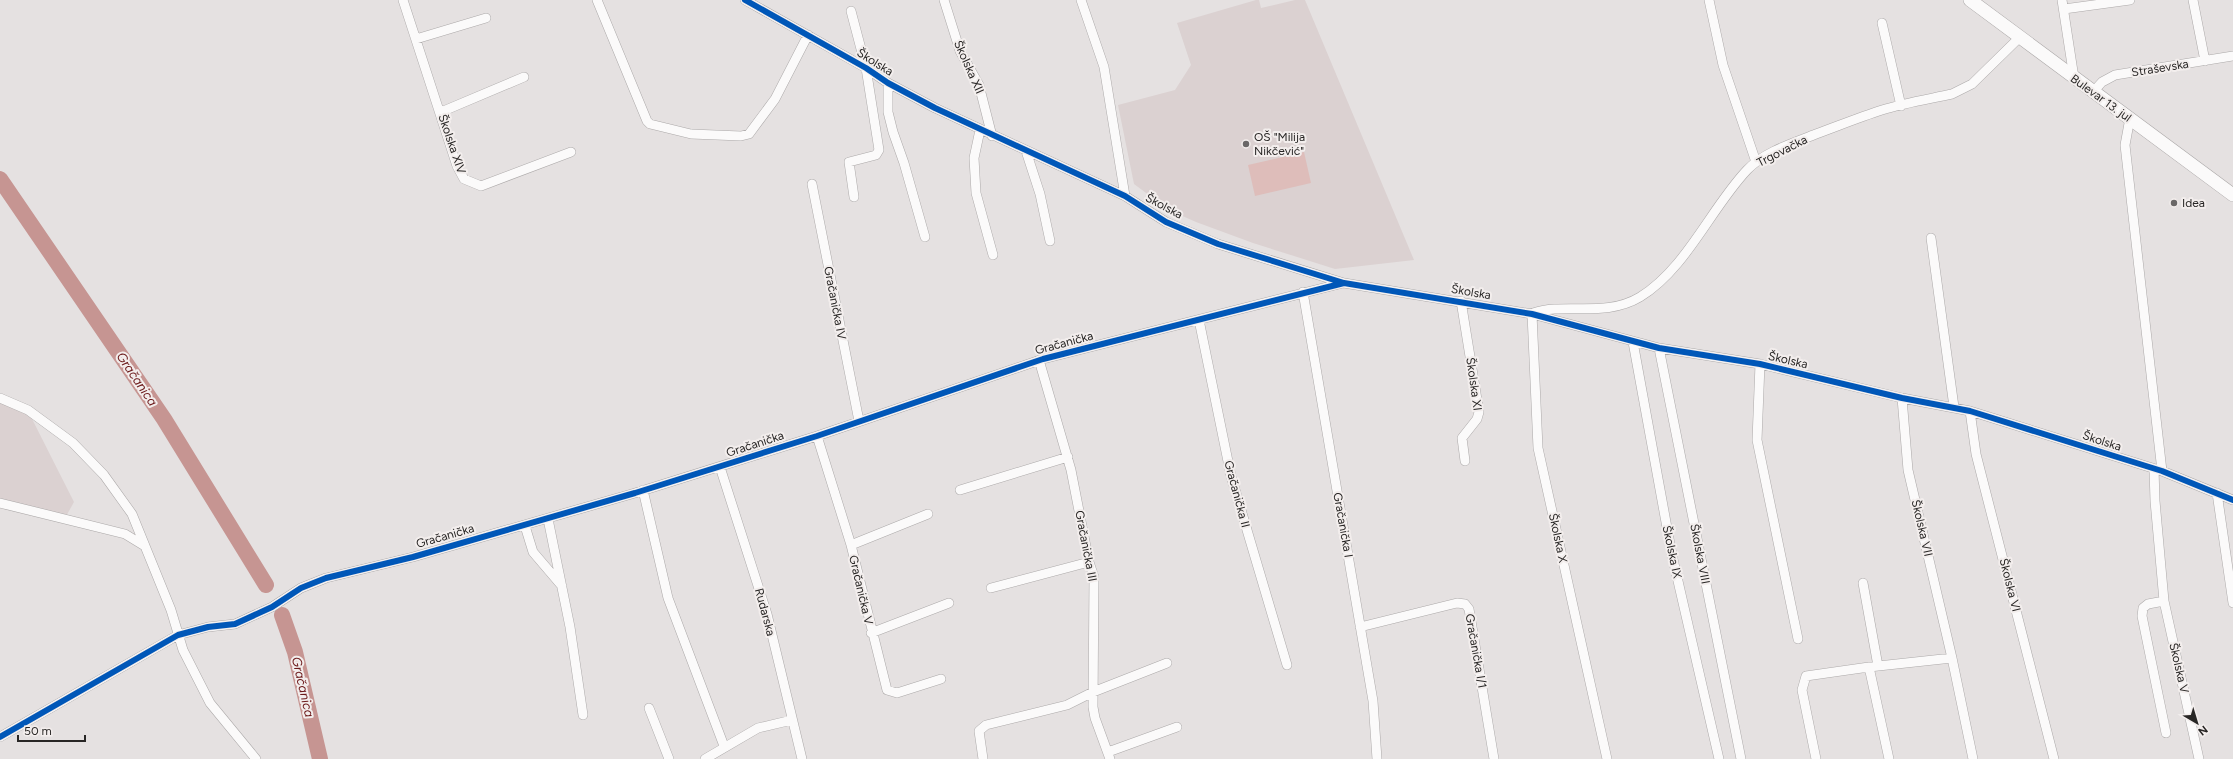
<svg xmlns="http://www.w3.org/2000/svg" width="2233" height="759" viewBox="0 0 2233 759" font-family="Figtree,sans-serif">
<rect width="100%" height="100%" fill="#e5e1e1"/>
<!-- built -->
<path fill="#dbd1d1" d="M1256 0H1259L1261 8 1295 0H1305L1414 260 1335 269 1253 243 1196 222 1169 210 1134 184 1118 105 1175 90 1191 65 1177 23Z
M0 399 28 411 74 502 65 518 0 503Z"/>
<!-- green -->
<path fill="#debdba" d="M1304 152 1311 183 1255 196 1248 165Z"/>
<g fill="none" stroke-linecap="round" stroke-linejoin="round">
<!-- river -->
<path stroke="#c69592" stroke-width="16" d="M0 179 164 419 266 585
M282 615 295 652 320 759"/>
<defs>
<path id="street" d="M403 0 457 166 464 179 481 186 571 152
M597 0 647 121 650 124 691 134 741 136 749 134 775 99 808 35
M745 0 866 68 888 83 935 108 1125 196 1166 222 1218 244 1344 283 1532 314 1659 348 1760 364 1902 398 1970 411 2162 471 2233 500
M944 0 960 51 979 85 992 136
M1081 0 1104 67 1125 196
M1709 0 1723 65 1756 162
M2062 0 2074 78
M2193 0 2205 61
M2064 9 2130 0
M851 11 866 68 879 150 876 155 849 162 854 197
M1882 23 1901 106
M416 39 486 18
M888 83V112L893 132 904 163 925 237
M2093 92 2102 82 2115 75 2233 56
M441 112 524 77
M2130 118 2125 145 2162 471
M980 130 974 158 976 193 993 255
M1026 151 1040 194 1050 241
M812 184 859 421
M1931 238 1954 407
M1303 292 1373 701 1377 759
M1461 301 1479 412 1477 419 1462 438 1465 461
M1533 313C1566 302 1605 318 1640 297 1686 269 1711 208 1747 170 1764 152 1793 143 1816 134 1838 126 1860 117 1882 110 1904 103 1929 99 1952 94L1972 84 2020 37
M1532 314 1538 448 1607 759
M1199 320 1231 476 1287 665
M1633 342 1672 555 1719 759
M1659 348 1741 759
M1039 360 1071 470 1089 562 1094 577 1093 707 1095 718 1110 759
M1760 364 1757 440 1798 639
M0 398 28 410 73 443 104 475 132 514 171 610 183 650 210 703 256 759
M1902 398 1908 470 1952 658 1973 759
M1970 411 1976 454 2054 759
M817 436 851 545 887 690 897 693 941 679
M720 467 767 614 802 759
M2154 469 2155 501 2164 601 2148 604 2143 608 2142 616 2166 733
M643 490 668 598 724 746
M960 490 1068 457
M2217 493 2233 603
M0 503 125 534 143 545
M548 519 570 627 583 715
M525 526 533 552 562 586
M851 545 928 514
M1863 583 1878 666
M991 588 1089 562
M2164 601 2199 759
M1360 627 1457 603 1465 604 1469 609 1494 759
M871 633 949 603
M1869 667 1889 759
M649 708 669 759
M0 737 178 635 208 627 235 624 272 607 301 588 326 578 413 557 635 493 817 436 1043 359 1343 283
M1108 752 1177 727
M705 759 758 728 792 720
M983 759 979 731 986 725 1067 705 1093 692 1167 663
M1816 759 1802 690 1806 676 1869 667 1952 658"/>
<path id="secondary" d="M1970 0 2233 195"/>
</defs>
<!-- street casing -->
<use href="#street" stroke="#aca9a9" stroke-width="10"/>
<!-- secondary casing -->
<use href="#secondary" stroke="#aca9a9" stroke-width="14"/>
<!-- street -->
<use href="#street" stroke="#fbfafa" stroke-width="9"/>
<!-- secondary -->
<use href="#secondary" stroke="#fbfafa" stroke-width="13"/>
<defs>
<path id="cycleway" d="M745 0 866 68 888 83 935 108 1125 196 1166 222 1218 244 1344 283 1532 314 1659 348 1760 364 1902 398 1970 411 2162 471 2233 500
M0 737 178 635 208 627 235 624 272 607 301 588 326 578 413 557 635 493 817 436 1043 359 1344 283"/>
</defs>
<!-- cycleway casing -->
<use href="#cycleway" stroke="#f3eeed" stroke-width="8"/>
<!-- cycleway -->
<use href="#cycleway" stroke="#0057b8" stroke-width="6"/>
</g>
<!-- markers -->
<g fill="#6a6767" stroke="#f3eeed" stroke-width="1.5">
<circle cx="1246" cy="144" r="4"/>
<circle cx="2174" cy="203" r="4"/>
</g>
<g text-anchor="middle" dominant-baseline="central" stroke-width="4" stroke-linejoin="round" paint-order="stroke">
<!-- street labels -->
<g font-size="12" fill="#282625" stroke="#f3eeed">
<text transform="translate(875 62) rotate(32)">Školska</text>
<text transform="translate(969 67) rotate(66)">Školska XII</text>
<text transform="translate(2160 68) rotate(-9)">Straševska</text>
<text transform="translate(2101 98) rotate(36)">Bulevar 13. jul</text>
<text transform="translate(452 144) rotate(71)">Školska XIV</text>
<text transform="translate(1782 151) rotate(-27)">Trgovačka</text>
<text transform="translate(1164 206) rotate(28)">Školska</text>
<text transform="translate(1471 292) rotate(10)">Školska</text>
<text transform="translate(835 303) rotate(79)">Gračanička IV</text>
<text transform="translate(1064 343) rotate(-15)">Gračanička</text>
<text transform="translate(1788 360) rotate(13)">Školska</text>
<text transform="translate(1474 384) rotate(82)">Školska XI</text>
<text transform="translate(2102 441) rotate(18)">Školska</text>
<text transform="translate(755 444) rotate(-18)">Gračanička</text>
<text transform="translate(1237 494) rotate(75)">Gračanička II</text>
<text transform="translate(1343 525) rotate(80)">Gračanička I</text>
<text transform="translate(1922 528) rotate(77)">Školska VII</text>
<text transform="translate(445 536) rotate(-16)">Gračanička</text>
<text transform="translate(1558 538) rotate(78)">Školska X</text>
<text transform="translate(1086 546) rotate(79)">Gračanička III</text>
<text transform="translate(1672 552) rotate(78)">Školska IX</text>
<text transform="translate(1700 554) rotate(79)">Školska VIII</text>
<text transform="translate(2010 585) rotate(76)">Školska VI</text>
<text transform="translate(861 590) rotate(77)">Gračanička V</text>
<text transform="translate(765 612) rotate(75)">Rudarska</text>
<text transform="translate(1476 651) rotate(80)">Gračanička I/1</text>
<text transform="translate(2179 668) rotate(77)">Školska V</text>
</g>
<!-- poi labels -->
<g font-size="12" fill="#282625" stroke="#f3eeed" text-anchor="start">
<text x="1254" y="137">OŠ "Milija<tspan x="1254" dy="14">Nikčević"</tspan></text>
<text x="2182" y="203">Idea</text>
</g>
<!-- water labels -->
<g font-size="13" font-style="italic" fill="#6c1a1b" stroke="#f3eeed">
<text transform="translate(137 379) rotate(56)">Gračanica</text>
<text transform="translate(303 687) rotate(77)">Gračanica</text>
</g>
</g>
<!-- north arrow -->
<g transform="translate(2197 723) rotate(142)" stroke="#f3eeed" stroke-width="3" paint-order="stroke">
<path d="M0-3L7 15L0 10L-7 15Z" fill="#282625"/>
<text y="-6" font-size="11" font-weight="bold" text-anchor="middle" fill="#282625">N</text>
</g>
<!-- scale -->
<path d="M18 735v6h67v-6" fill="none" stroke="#282625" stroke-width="2"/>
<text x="24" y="735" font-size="12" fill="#282625" stroke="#f3eeed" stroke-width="3" paint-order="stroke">50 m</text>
</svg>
